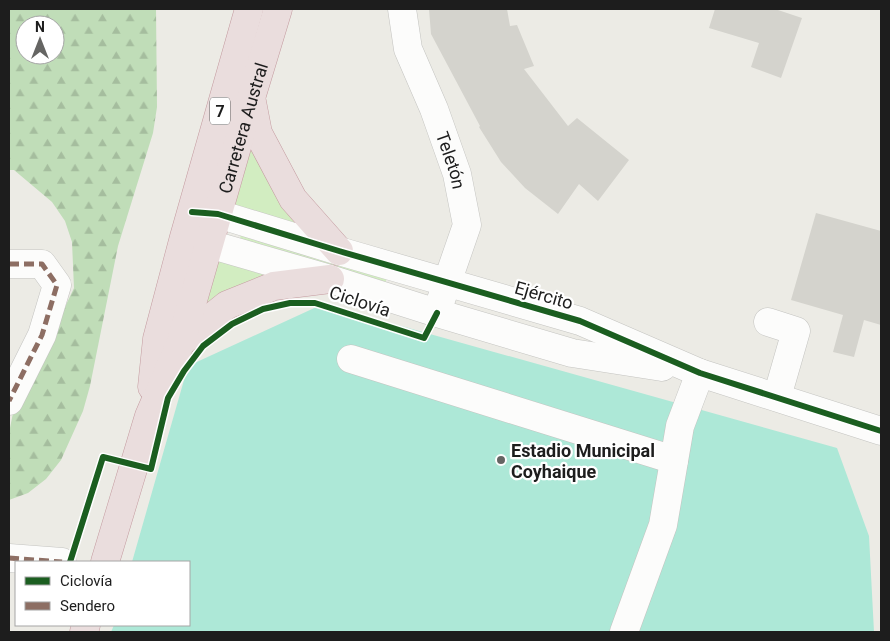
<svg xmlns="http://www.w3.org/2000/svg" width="890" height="641" viewBox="0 0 890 641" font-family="Roboto,sans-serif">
<defs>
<pattern id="forest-firs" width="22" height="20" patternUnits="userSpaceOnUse" patternTransform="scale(1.25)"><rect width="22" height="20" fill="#c0ddb8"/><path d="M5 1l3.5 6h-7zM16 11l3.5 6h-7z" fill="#a5bd9e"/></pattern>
</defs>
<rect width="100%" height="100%" fill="#ecebe5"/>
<!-- grass -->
<path fill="#d2edc1" d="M249 144C262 174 284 206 303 233L232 211Z
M241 232 388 274 384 287 239 246Z
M214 256 289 276 194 322Z"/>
<!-- forest -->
<path fill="url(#forest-firs)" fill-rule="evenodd" d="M9 9H156L157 107 153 133 118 246 90 386 83 411 61 460 46 479 28 493 9 500V433L17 393 54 330 74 288 72 242 65 221 52 202 14 170H9ZM25 25H55V55H25Z"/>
<!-- pitch -->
<path fill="#ade8d7" d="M323 304 837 448 869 536 874 632H111L114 625H189V562H132L188 366Z"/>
<!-- building -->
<path fill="#d4d3cd" d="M429 9H507L510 26 517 25 534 66 524 69 568 126 577 118 629 160 598 201 579 184 558 214 525 188 501 162 479 127 480 126 431 34Z
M715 9H775L802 18 781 78 751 67 759 43 709 28Z
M816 213 881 231V325L864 320 854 357 833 352 843 315 791 300Z"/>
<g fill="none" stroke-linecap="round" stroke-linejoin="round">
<defs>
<g id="minor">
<path id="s1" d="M402 9 408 49 434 109 457 174 467 225 441 300"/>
<path d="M196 213 218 214 339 251 580 321 700 373 881 431"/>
<path d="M188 238 330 279 437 313 572 353 662 367"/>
<path d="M9 264H42L57 285 42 335 9 401"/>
<path d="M768 322 796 331 777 397"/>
<path d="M351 359 674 460"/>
<path d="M9 558 62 562"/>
<path d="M624 632 663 525 680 426 700 373"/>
</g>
<g id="highway">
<path d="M252 102 258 133 293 199 339 251"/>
<path d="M181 342 227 305 274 286 330 279"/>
<path d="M152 387 157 339 184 237 249 9"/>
<path id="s2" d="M105 562 149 416 181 342 251 98 278 9"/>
<path d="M84 632 86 625"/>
</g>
</defs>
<!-- minor casing -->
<use href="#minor" stroke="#c4c4c1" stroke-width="29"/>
<!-- highway casing -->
<use href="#highway" stroke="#c49ba0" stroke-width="29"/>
<!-- minor -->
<use href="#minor" stroke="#fcfcfb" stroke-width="28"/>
<!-- highway -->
<use href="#highway" stroke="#eadddd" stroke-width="28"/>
<!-- quiet -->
<path stroke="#8d6e63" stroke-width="5" stroke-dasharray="10 5" stroke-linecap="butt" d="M9 264H42L57 285 42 335 9 401
M9 558 62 562"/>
<defs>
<path id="cycleway" d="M192 212 218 214 339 251 580 321 700 373 881 431
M70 562 103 457 151 469 168 398 184 371 203 346 232 324 263 309 290 303H315L424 338 437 313"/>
</defs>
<!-- cycleway casing -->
<use href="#cycleway" stroke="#fff" stroke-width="9"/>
<!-- cycleway -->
<use href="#cycleway" stroke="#1b5e20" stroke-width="6"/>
</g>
<!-- markers -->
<circle fill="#656563" stroke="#fff" stroke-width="2" cx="501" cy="460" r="5"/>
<g text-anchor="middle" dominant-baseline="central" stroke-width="4.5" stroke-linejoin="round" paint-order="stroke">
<!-- shield labels -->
<rect fill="#fff" stroke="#616161" stroke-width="1" x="210" y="97.5" width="20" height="27" rx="4"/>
<g font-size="16" font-weight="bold" fill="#1d1d1d">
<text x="220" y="111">7</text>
</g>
<!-- street labels -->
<g font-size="18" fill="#1d1d1d" stroke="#fff">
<text stroke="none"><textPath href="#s2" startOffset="456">Carretera Austral</textPath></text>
<text stroke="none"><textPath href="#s1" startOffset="160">Teletón</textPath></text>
<text transform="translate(544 295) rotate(16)">Ejército</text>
<text transform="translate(360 301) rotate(18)">Ciclovía</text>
</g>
<!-- poi labels -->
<g font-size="18" font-weight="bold" fill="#1d1d1d" stroke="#fff" text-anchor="start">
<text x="511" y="450">Estadio Municipal<tspan x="511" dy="21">Coyhaique</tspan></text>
</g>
</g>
<!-- border -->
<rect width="890" height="641" fill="none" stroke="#1d1d1d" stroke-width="20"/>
<!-- legend -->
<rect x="15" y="561" width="175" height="65" fill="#ffffff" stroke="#a5a5a5"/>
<rect x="25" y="577" width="25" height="8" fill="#1b5e20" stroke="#a5a5a5"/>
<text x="60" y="586" font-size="15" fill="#1d1d1d">Ciclovía</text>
<rect x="25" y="602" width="25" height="8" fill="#8d6e63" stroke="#a5a5a5"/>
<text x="60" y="611" font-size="15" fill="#1d1d1d">Sendero</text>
<!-- north arrow -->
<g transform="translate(40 40)"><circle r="24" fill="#ffffff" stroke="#a5a5a5"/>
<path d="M0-4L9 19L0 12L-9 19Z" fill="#656563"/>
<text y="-8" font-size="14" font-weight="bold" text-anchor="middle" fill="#1d1d1d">N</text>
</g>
</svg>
